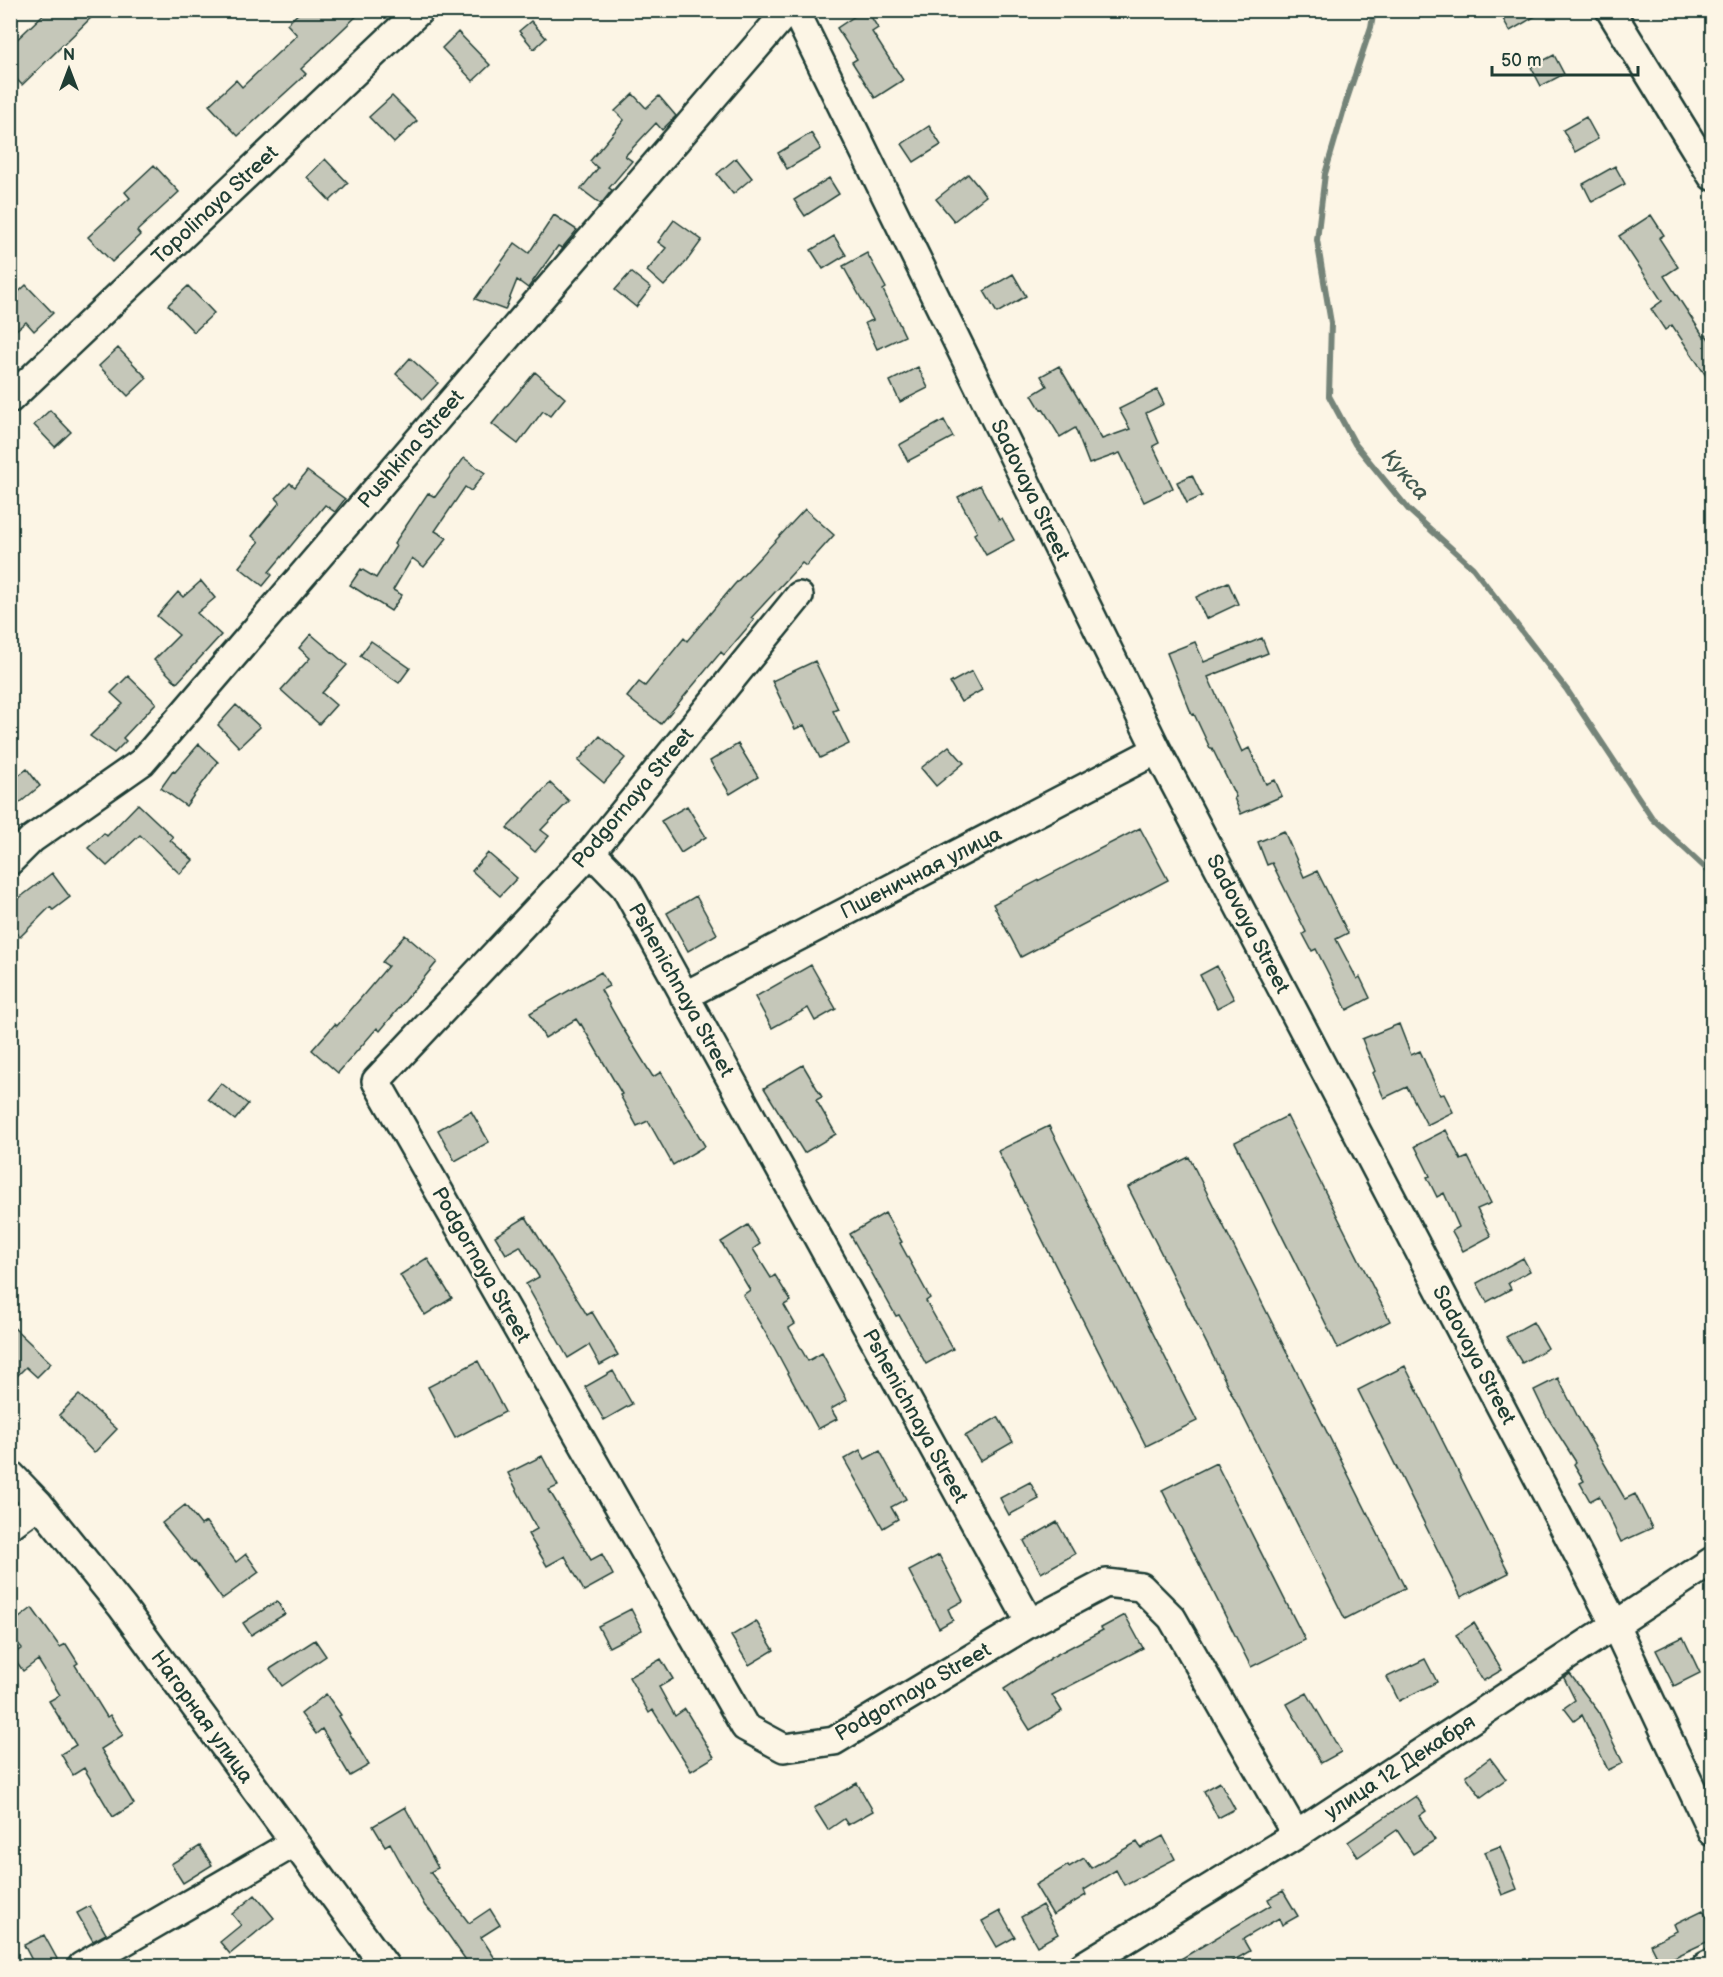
<svg xmlns="http://www.w3.org/2000/svg" width="1723" height="1977" viewBox="0 0 1723 1977" font-family="'Balsamiq Sans',sans-serif">
<rect width="100%" height="100%" fill="#fcf5e5"/>
<filter id="ink" filterUnits="userSpaceOnUse"><feTurbulence type="fractalNoise" baseFrequency=".0167" numOctaves="2"/><feDisplacementMap in="SourceGraphic" scale="12" xChannelSelector="R" yChannelSelector="G"/><feConvolveMatrix kernelMatrix="1 2 1 2 8 2 1 2 1" color-interpolation-filters="sRGB"/></filter>
<g filter="url(#ink)">
<g fill="none" stroke-linecap="round" stroke-linejoin="round">
<!-- stream -->
<path stroke="#758479" stroke-width="6" d="M1374 10 1371 27 1347 99 1325 174 1317 240 1331 323 1329 396 1355 444 1409 510 1473 568 1567 690 1652 818 1712 874"/>
</g>
<!-- building -->
<path fill="#c5c7b9" stroke="#1f3d34" stroke-width="1.5" d="M48 10H99L22 85 11 73V45Z
M302 10H363L301 69 306 74 238 136 209 105 236 80 242 87 297 35 287 24Z
M864 10H867L878 28 872 32 903 80 875 98 852 62 857 59 837 28Z
M1498 10H1546L1510 31Z
M531 21 546 38 534 49 519 31Z
M458 32 490 65 473 81 442 48Z
M1554 55 1564 74 1541 86 1531 67Z
M633 94 646 108 659 96 676 116 662 130 656 123 625 156 632 161 609 188 612 190 601 204 581 189 598 168 590 161 624 120 615 111Z
M392 96 417 121 394 143 369 117Z
M1586 117 1598 139 1575 152 1563 130Z
M929 126 941 145 914 162 902 144Z
M811 133 821 149 787 169 778 153Z
M736 158 752 178 733 194 717 174Z
M325 159 348 183 330 201 307 177Z
M154 165 179 192 137 231 140 235 112 262 88 237 130 198 125 192Z
M1615 166 1625 184 1592 202 1583 184Z
M968 174 986 196 954 221 936 199Z
M829 178 839 194 805 216 794 200Z
M554 215 577 230 562 248 558 246 528 288 517 280 505 310 475 299 515 243 529 253Z
M1651 215 1664 235 1659 238 1678 267 1664 276 1704 337 1706 335 1713 345V386L1672 325 1665 330 1651 309 1662 301 1619 236Z
M674 220 702 240 686 262 664 286 647 271 666 248 658 242Z
M834 236 846 255 823 269 811 250Z
M867 253 886 288 883 290 905 336 877 349 865 323 873 320 843 266Z
M631 272 651 288 636 307 615 290Z
M1013 274 1026 296 997 313 984 291Z
M26 285 53 313 34 331 26 322 10 335V300Z
M188 286 214 313 194 332 168 305Z
M118 348 147 378 128 396 99 366Z
M410 358 438 383 423 399 396 374Z
M1059 366 1102 439 1130 429 1119 409 1157 390 1164 404 1146 413 1159 443 1153 446 1173 488 1144 502 1120 453 1089 464 1075 428 1060 437 1043 409 1041 410 1032 395 1047 386 1041 376Z
M918 367 928 388 900 402 890 381Z
M535 372 565 398 550 416 543 411 518 444 492 424Z
M50 410 71 432 55 447 34 425Z
M944 420 953 437 908 461 899 445Z
M464 458 485 473 471 491 465 487 435 531 447 538 424 567 412 558 393 590 402 595 391 611 350 585 361 569 376 578 396 546 394 544 428 493 435 497Z
M307 471 345 499 335 512 325 505 269 572 272 575 263 586 239 567 259 542 252 536 280 502 276 498 290 483 295 487Z
M1192 475 1202 496 1187 503 1177 482Z
M980 485 999 520 1002 518 1014 540 986 555 974 534 977 532 958 497Z
M805 509 834 535 806 566 802 563 751 618 754 620 724 655 721 652 661 724 627 697 639 682 645 686 684 638 687 641 734 585Z
M201 581 215 598 197 613 221 635 177 683 154 660 179 635 157 616 178 592 183 597Z
M1228 582 1238 604 1206 619 1196 597Z
M311 634 347 665 322 693 336 705 319 724 281 690 310 658 299 648Z
M1262 638 1268 653 1208 677 1242 752 1249 748 1266 784 1275 780 1282 796 1241 814 1234 798 1236 797 1212 748H1210L1194 714 1192 715 1167 653 1195 642 1204 662Z
M371 641 410 668 399 683 360 656Z
M815 661 838 709 833 711 849 744 820 758 804 725 795 729 772 681Z
M972 671 982 690 961 702 950 683Z
M128 676 156 703 123 738 126 741 114 753 90 736 123 704 111 693Z
M236 705 260 727 239 747 218 725Z
M600 736 625 758 604 783 578 761Z
M199 744 218 762 186 806 161 788 173 771 175 772Z
M738 744 758 777 730 794 710 761Z
M949 746 964 763 936 786 921 768Z
M27 769 40 786 10 811V782Z
M550 783 569 801 541 830 549 836 535 852 507 828Z
M138 804 173 837 170 840 193 860 180 874 140 835 107 866 88 848 104 833 107 836Z
M687 806 706 837 681 853 661 821Z
M1140 828 1168 880 1021 957 993 904Z
M1284 831 1304 877 1317 871 1348 933 1336 939 1357 979 1360 977 1370 998 1347 1010 1316 949 1312 951 1303 934 1306 932 1272 863 1267 865 1258 842Z
M488 853 517 878 500 896 472 871Z
M52 873 70 897 53 910 50 907 20 937 10 927V905Z
M696 896 717 934 688 951 667 913Z
M405 935 437 962 380 1031 377 1028 338 1073 312 1050 335 1024 337 1026 388 966 382 962Z
M811 965 836 1009 815 1021 808 1008 772 1028 755 997Z
M1217 966 1234 999 1217 1008 1200 975Z
M601 972 609 986 601 990 622 1027 653 1077 661 1072 705 1146 673 1165 648 1121 637 1126 620 1095 622 1094 581 1024 580 1025 576 1019 545 1038 530 1013Z
M1399 1024 1411 1055 1420 1051 1440 1095 1444 1094 1453 1112 1427 1125 1407 1087 1384 1098 1373 1073 1375 1071 1362 1039Z
M803 1065 822 1097 816 1100 836 1134 804 1153 764 1088Z
M221 1083 248 1104 235 1120 208 1099Z
M471 1111 489 1142 455 1161 438 1130Z
M1287 1116 1390 1321 1338 1348 1235 1142Z
M1049 1126 1197 1421 1146 1446 998 1151Z
M1446 1130 1461 1160 1468 1157 1491 1203 1477 1209 1491 1236 1463 1251 1452 1231 1459 1227 1444 1193 1437 1197 1427 1177 1430 1176 1415 1146Z
M1189 1157 1405 1588 1345 1619 1128 1187Z
M885 1213 902 1242 900 1243 930 1298 926 1301 953 1349 926 1364 899 1315 896 1316 850 1234Z
M526 1217 587 1315 592 1312 618 1355 600 1365 589 1345 568 1358 526 1284 539 1277 520 1246 506 1254 495 1236Z
M748 1225 760 1244 753 1249 771 1278 775 1275 791 1301 784 1305 795 1324 789 1328 808 1361 822 1353 847 1400 831 1409 837 1419 818 1429 774 1347 743 1295 750 1290 721 1242Z
M427 1258 452 1298 425 1315 400 1275Z
M1523 1258 1530 1271 1508 1283 1511 1289 1487 1302 1477 1283Z
M1533 1322 1548 1348 1522 1363 1506 1337Z
M10 1324 51 1363 37 1377 26 1367 10 1383Z
M478 1361 505 1412 455 1438 428 1387Z
M1405 1366 1509 1573 1461 1597 1358 1390Z
M613 1371 632 1404 604 1420 585 1387Z
M1558 1378 1582 1425 1625 1499 1635 1494 1652 1528 1621 1542 1599 1496 1590 1501 1580 1483 1584 1481 1574 1464 1576 1462 1546 1415 1534 1390Z
M79 1395 117 1429 94 1453 59 1415Z
M998 1417 1013 1442 980 1461 965 1436Z
M860 1450 865 1459 880 1451 906 1499 891 1507 898 1519 883 1528 844 1459Z
M542 1456 558 1486 549 1490 591 1560 602 1554 613 1575 584 1591 565 1556 547 1566 528 1534 537 1529 508 1473Z
M1216 1463 1305 1640 1251 1667 1162 1490Z
M1030 1482 1039 1499 1009 1515 1000 1498Z
M185 1505 201 1525 206 1522 236 1562 246 1554 259 1572 222 1599 195 1562 194 1563 162 1523Z
M1057 1522 1075 1554 1041 1573 1024 1541Z
M939 1555 963 1601 948 1609 953 1620 939 1628 909 1571Z
M277 1601 285 1614 251 1635 243 1623Z
M32 1608 60 1647 66 1644 78 1663 75 1665 107 1717 110 1715 123 1735 101 1749 134 1804 113 1817 84 1768 73 1775 61 1754 76 1745 49 1701 60 1695 38 1660 23 1671 12 1655 22 1648 10 1634V1625Z
M631 1609 642 1630 609 1647 598 1626Z
M1125 1615 1143 1648 1052 1695 1062 1711 1030 1730 1004 1689 1050 1659V1658L1103 1630 1101 1628Z
M756 1621 774 1650 749 1665 731 1636Z
M1474 1623 1502 1670 1483 1681 1456 1635Z
M1683 1637 1700 1673 1674 1686 1656 1650Z
M315 1640 326 1656 282 1686 270 1669Z
M661 1659 673 1679 659 1687 675 1716 685 1709 714 1757 691 1771 653 1710 649 1713 629 1677Z
M1425 1659 1437 1682 1399 1701 1387 1677Z
M1570 1674 1598 1711 1623 1763 1608 1770 1582 1715 1574 1721 1564 1708 1575 1700 1564 1678Z
M1307 1693 1341 1752 1321 1763 1287 1704Z
M326 1694 341 1715 339 1716 369 1765 350 1776 322 1729 316 1734 301 1714Z
M1490 1758 1506 1779 1481 1797 1466 1776Z
M1220 1782 1235 1809 1218 1818 1204 1791Z
M857 1783 873 1811 848 1825 844 1819 828 1830 814 1808Z
M1416 1796 1426 1811 1419 1816 1435 1840 1413 1854 1397 1830 1358 1857 1348 1842Z
M405 1807 438 1868 430 1872 469 1923 490 1909 500 1925 481 1937 500 1966H470L436 1917 425 1906 390 1843 385 1846 373 1826Z
M1163 1836 1175 1859 1124 1885 1116 1870 1084 1890 1086 1895 1053 1915 1035 1885 1068 1865 1069 1867 1084 1858 1091 1868 1137 1842 1141 1848Z
M200 1846 212 1865 183 1883 171 1864Z
M1500 1846 1517 1889 1502 1895 1485 1852Z
M1283 1891 1298 1916 1282 1925 1279 1918 1243 1939 1250 1951 1224 1966H1169L1271 1905 1268 1899Z
M255 1895 274 1918 230 1954 220 1942 241 1925 232 1914Z
M1042 1905 1058 1934 1037 1946 1021 1917Z
M90 1906 106 1934 93 1941 77 1913Z
M1703 1910 1713 1930V1939L1660 1964 1650 1944 1677 1931 1674 1924Z
M1000 1911 1015 1937 997 1947 982 1921Z
M44 1935 61 1966H35L24 1945Z"/>
<g fill="none" stroke-linecap="round" stroke-linejoin="round">
<defs>
<path id="minor" d="M795 10 1157 750 1615 1625 1712 1832
M1610 10 1712 176
M10 399 420 10
M799 596 591 852 376 1081 745 1727 784 1748 834 1741 1030 1623
M591 852 625 887 1030 1623 1106 1583 1141 1587 1172 1618 1296 1835
M10 861 32 839 142 762 788 10
M684 996 1157 750
M10 1474 39 1504 122 1607 385 1966
M10 1525 39 1504
M82 1966 294 1843
M1083 1966 1296 1835 1712 1561
M1706 1966 1712 1963"/>
</defs>
<!-- minor casing -->
<use href="#minor" stroke="#1f3d34" stroke-width="32"/>
<!-- minor -->
<use href="#minor" stroke="#fcf5e5" stroke-width="27"/>
</g>
</g>
<g text-anchor="middle" dominant-baseline="central" stroke-width="4.5" stroke-linejoin="round" paint-order="stroke">
<!-- street labels -->
<g font-size="21" fill="#1f3d34" stroke="#fcf5e5">
<text transform="translate(215 205) rotate(-43)">Topolinaya Street</text>
<text transform="translate(411 449) rotate(-49)">Pushkina Street</text>
<text transform="translate(1030 490) rotate(64)">Sadovaya Street</text>
<text transform="translate(633 798) rotate(-50)">Podgornaya Street</text>
<text transform="translate(921 873) rotate(-27)">Пшеничная улица</text>
<text transform="translate(1248 924) rotate(62)">Sadovaya Street</text>
<text transform="translate(681 990) rotate(61)">Pshenichnaya Street</text>
<text transform="translate(481 1265) rotate(60)">Podgornaya Street</text>
<text transform="translate(1474 1355) rotate(62)">Sadovaya Street</text>
<text transform="translate(915 1416) rotate(61)">Pshenichnaya Street</text>
<text transform="translate(913 1692) rotate(-30)">Podgornaya Street</text>
<text transform="translate(202 1717) rotate(54)">Нагорная улица</text>
<text transform="translate(1400 1767) rotate(-33)">улица 12 Декабря</text>
</g>
<!-- water labels -->
<g font-size="22" font-style="italic" fill="#435a51" stroke="#fcf5e5">
<text transform="translate(1405 475) rotate(49)">Кукса</text>
</g>
</g>
<!-- margin -->
<rect width="1723" height="1977" fill="none" stroke="#fcf5e5" stroke-width="36"/>
<rect x="18" y="18" width="1687" height="1941" fill="none" stroke="#1f3d34" stroke-width="2" filter="url(#ink)"/>
<!-- north arrow -->
<g transform="translate(69 69)" stroke="#fcf5e5" stroke-width="4.5" paint-order="stroke">
<path d="M0-4.5L10 22L0 15L-10 22Z" fill="#1f3d34"/>
<text y="-9" font-size="16" font-weight="bold" text-anchor="middle" fill="#1f3d34">N</text>
</g>
<!-- scale -->
<path d="M1492 66v9h146v-9" fill="none" stroke="#1f3d34" stroke-width="3"/>
<text x="1501" y="66" font-size="18" fill="#1f3d34" stroke="#fcf5e5" stroke-width="4.5" paint-order="stroke">50 m</text>
</svg>
